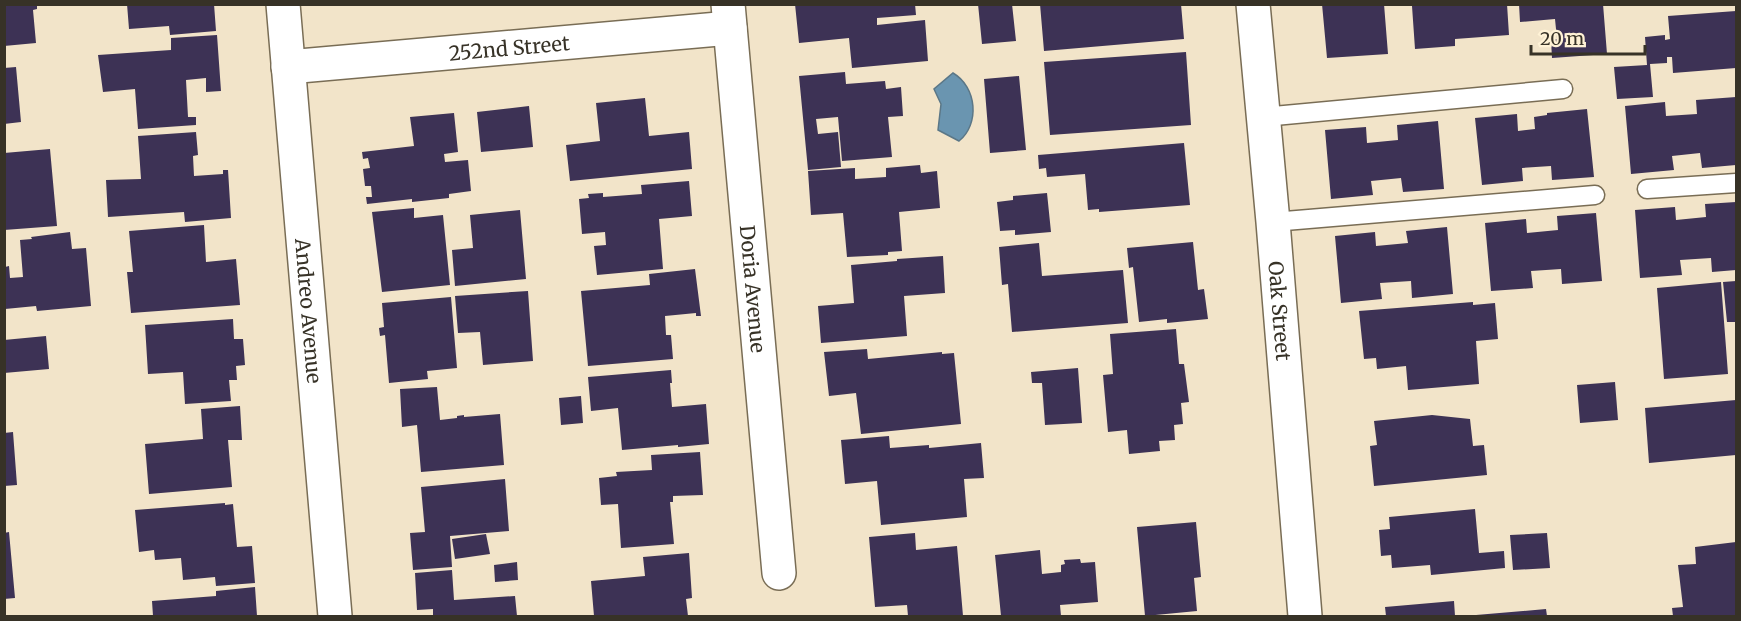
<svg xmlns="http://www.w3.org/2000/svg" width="1741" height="621" viewBox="0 0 1741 621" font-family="Merriweather,serif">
<rect width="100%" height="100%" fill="#f2e4c9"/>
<!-- water -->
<path fill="#6a95b0" stroke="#5b7787" stroke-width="1.5" d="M953 73C977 87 980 124 959 141L938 130 941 104 934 89Z"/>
<!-- building -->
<path fill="#3d3255" d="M4 4H37V9L33 10 36 43 4 46Z
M127 4H214L216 31 170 35 169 26 129 29Z
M795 4H915L916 15 877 18V25L925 20 928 61 852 68 849 38 799 43Z
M978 4H1012L1016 41 982 44Z
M1040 4H1181L1184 39 1044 51Z
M1322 4H1384L1388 54 1327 58Z
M1438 4H1507L1509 35 1455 39V46L1415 49 1412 6Z
M1519 4H1603L1607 54 1552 58 1551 40 1557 39 1555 19 1520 22Z
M1736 11V68L1673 73 1672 57H1667V63L1650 64 1653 97 1617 99 1614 67 1647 65 1645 37 1665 35V40L1670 39 1668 16Z
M217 35 221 91 206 92V78L186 80 188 117H196V125L138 129 135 89 103 92 98 55 171 50V38Z
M1186 52 1191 125 1050 135 1044 62Z
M16 67 21 122 4 124V68Z
M845 72 846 84 885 81 886 89 901 87 903 116 888 117 892 157 842 161 838 117 816 119 818 134 838 132 841 167 808 170 799 76Z
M1019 76 1026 150 990 153 984 79Z
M1736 97V165L1702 168 1700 153 1672 156 1674 170 1631 174 1625 106 1665 102 1666 116 1697 114 1696 100Z
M645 98 649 136 689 132 692 169 570 181 566 145 600 141 596 103Z
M529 106 533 147 481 152 477 112Z
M1587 109 1594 177 1552 180 1551 166 1522 168 1523 181 1482 185 1475 118 1517 114 1518 131 1535 129 1534 117 1547 115V113Z
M454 113 458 152 444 154 445 162 468 160 471 191 449 194V198L412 202V199L367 204 366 197H372L371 186H365L363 169 370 168 368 158 363 159 362 152 414 146 410 117Z
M1438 121 1444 189 1403 192 1401 178 1371 181 1373 195 1331 199 1325 130 1366 127 1367 143 1398 140 1397 125Z
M196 132 198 155 193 156 194 176 223 174V170H228L231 218 185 222 184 212 108 217 106 180 141 179 138 136Z
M1184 143 1190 205 1099 212V209L1088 210 1085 174 1047 177 1046 168 1039 169 1038 155Z
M50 149 57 226 4 230V153Z
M920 165 921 173 937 171 940 208 899 212 902 251 888 252V255L847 257 843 213 811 215 808 171 855 168V179L886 177V168Z
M689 181 692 216 659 219 663 269 597 275 594 246 606 245 605 232 582 234 579 199 589 198 588 194 603 193V197L642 194 641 185Z
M1047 193 1051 232 1015 235V230L1000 231 997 202 1013 200V196Z
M1736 202V270L1712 272 1711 258 1680 260 1682 275 1640 278 1635 210 1675 207 1676 220 1706 217 1705 204Z
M414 208V218L443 215 450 285 382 292 372 212Z
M520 210 526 279 455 286 452 250 473 248 470 215Z
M1596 213 1602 281 1562 284 1561 269 1531 271 1533 288 1491 291 1485 223 1526 219 1527 233 1558 230 1557 216Z
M204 225 206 262 236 259 240 305 131 313 127 272H133L129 231Z
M1447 227 1453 294 1412 298 1411 281 1380 283 1382 299 1341 303 1335 236 1375 232 1376 246 1408 243 1406 231Z
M70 232 72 249 86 248 91 306 37 311 36 306 5 309V267L9 266 10 278 23 277 20 240 32 239 31 237Z
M1193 242 1198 290 1204 289 1208 319 1167 323V319L1139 322 1133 267 1129 268 1127 248Z
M1039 243 1042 276 1123 270 1128 323 1012 332 1008 284 1002 285 999 247Z
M943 256 945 293 904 296 907 336 821 343 818 306 854 303 851 265 897 261V259Z
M695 269 701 316H696V313L665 316 666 335H671L673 359 588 366 581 291 650 285 649 274Z
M1736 281V322H1727L1723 282Z
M1721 282 1728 374 1664 379 1657 288Z
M528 291 533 361 483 365 480 332 458 333 455 296Z
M451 297 457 368 427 371 428 379 389 383 385 335 380 336 379 328 384 327 382 303Z
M1473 302V305L1495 303 1498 339 1476 341 1479 384 1408 390 1406 366 1377 369 1376 358 1364 359 1359 311Z
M233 319 234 339H243L245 365 236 366 237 380H229L231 401 185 404 183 372 148 374 145 325Z
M1176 329 1179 364H1184L1189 402 1181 403 1183 424 1174 425 1175 440 1159 441 1160 451 1129 454 1127 430 1108 432 1103 375 1113 374 1110 334Z
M46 336 49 369 4 373V340Z
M867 349 868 359 942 352V354L954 353 961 424 861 434 856 393 829 396 824 352Z
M1078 368 1082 423 1045 425 1042 383H1032L1031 372Z
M671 370 672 383H670L672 407 706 404 709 444 678 447V445L622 450 618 408 591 411 588 377Z
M1615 382 1618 420 1580 423 1577 385Z
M437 387 440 420 457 418V416L464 415V417L500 414 504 465 421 472 417 425 402 427 400 389Z
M581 396 583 423 561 425 559 398Z
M1736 400V455L1649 463 1645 408Z
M240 406 242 440H228L232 487 149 494 145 444 203 439 201 409Z
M1432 415 1470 419 1473 446 1484 445 1487 475 1374 486 1370 446 1377 445 1374 421Z
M13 432 17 485 4 486V433Z
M889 436 890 448 929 445V448L981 443 984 478 964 479 967 517 881 525 877 481 845 484 841 440Z
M700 452 703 495 673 496V502H670L674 544 621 548 618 504 601 505 599 478 617 476 616 472 652 470 651 455Z
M505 479 509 531 450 536 452 567 413 570 410 533 425 532 421 487Z
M225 503V505L233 504 237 547 252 546 255 583 216 586 215 577 183 580 181 558 155 560 154 550 139 552 135 510Z
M1475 509 1479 553 1504 551 1505 568 1431 575 1430 565 1392 568 1391 555 1381 556 1379 530 1390 529 1389 517Z
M1196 522 1201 577 1194 578 1197 611 1145 616 1137 527Z
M9 532 15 598 4 599V533Z
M915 533 916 550 957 546 963 616H908L907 605 875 607 869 537Z
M1547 533 1550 568 1513 570 1510 535Z
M486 534 490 554 455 559 452 539Z
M1736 542V616H1673L1672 608 1683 607 1678 565 1696 564 1695 547Z
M1040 550 1042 574 1061 572V565L1065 564 1064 560 1080 559 1081 563 1095 562 1098 602 1060 605 1061 616H1001L995 555Z
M689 553 692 598 686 599 688 616H594L591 581 645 576 643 557Z
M517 562 518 580 495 582 494 565Z
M452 570 454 600 515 596 517 616H433V609L417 610 415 573Z
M255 587 257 616H153L152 601 216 596V591Z
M1454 601 1455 616H1386L1385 607Z
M1546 609 1547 616H1476V615Z"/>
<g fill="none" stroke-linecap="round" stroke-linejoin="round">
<defs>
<path id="service" d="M1263 117 1563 89
M1647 189 1736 183
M1273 222 1595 195"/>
<g id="minor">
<path id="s1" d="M283 4 335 616"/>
<path id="s2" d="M728 4 779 573"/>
<path id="s3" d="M288 67 730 28"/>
</g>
<g id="tertiary">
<path id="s4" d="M1253 4 1273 222 1305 616"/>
</g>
</defs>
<!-- service casing -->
<use href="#service" stroke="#796d55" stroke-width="21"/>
<!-- minor casing -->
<use href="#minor" stroke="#796d55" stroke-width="36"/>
<!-- tertiary casing -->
<use href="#tertiary" stroke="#796d55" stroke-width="36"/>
<!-- service -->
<use href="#service" stroke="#fff" stroke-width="18"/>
<!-- minor -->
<use href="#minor" stroke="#fff" stroke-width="33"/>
<!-- tertiary -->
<use href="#tertiary" stroke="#fff" stroke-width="33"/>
</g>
<g text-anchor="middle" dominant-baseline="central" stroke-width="6" stroke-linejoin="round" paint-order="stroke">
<!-- street labels -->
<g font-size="20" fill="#373227" stroke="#fff2d6">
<text stroke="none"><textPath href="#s3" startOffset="222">252nd Street</textPath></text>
<text stroke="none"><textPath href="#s2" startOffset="286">Doria Avenue</textPath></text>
<text stroke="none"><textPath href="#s4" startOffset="308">Oak Street</textPath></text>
<text stroke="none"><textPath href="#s1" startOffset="308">Andreo Avenue</textPath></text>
</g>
</g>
<!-- border -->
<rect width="1741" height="621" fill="none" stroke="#373227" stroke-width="12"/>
<!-- scale -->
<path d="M1531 45v9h114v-9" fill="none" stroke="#373227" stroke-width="3"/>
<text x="1540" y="45" font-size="18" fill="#373227" stroke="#fff2d6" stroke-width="4.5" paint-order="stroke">20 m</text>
</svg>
